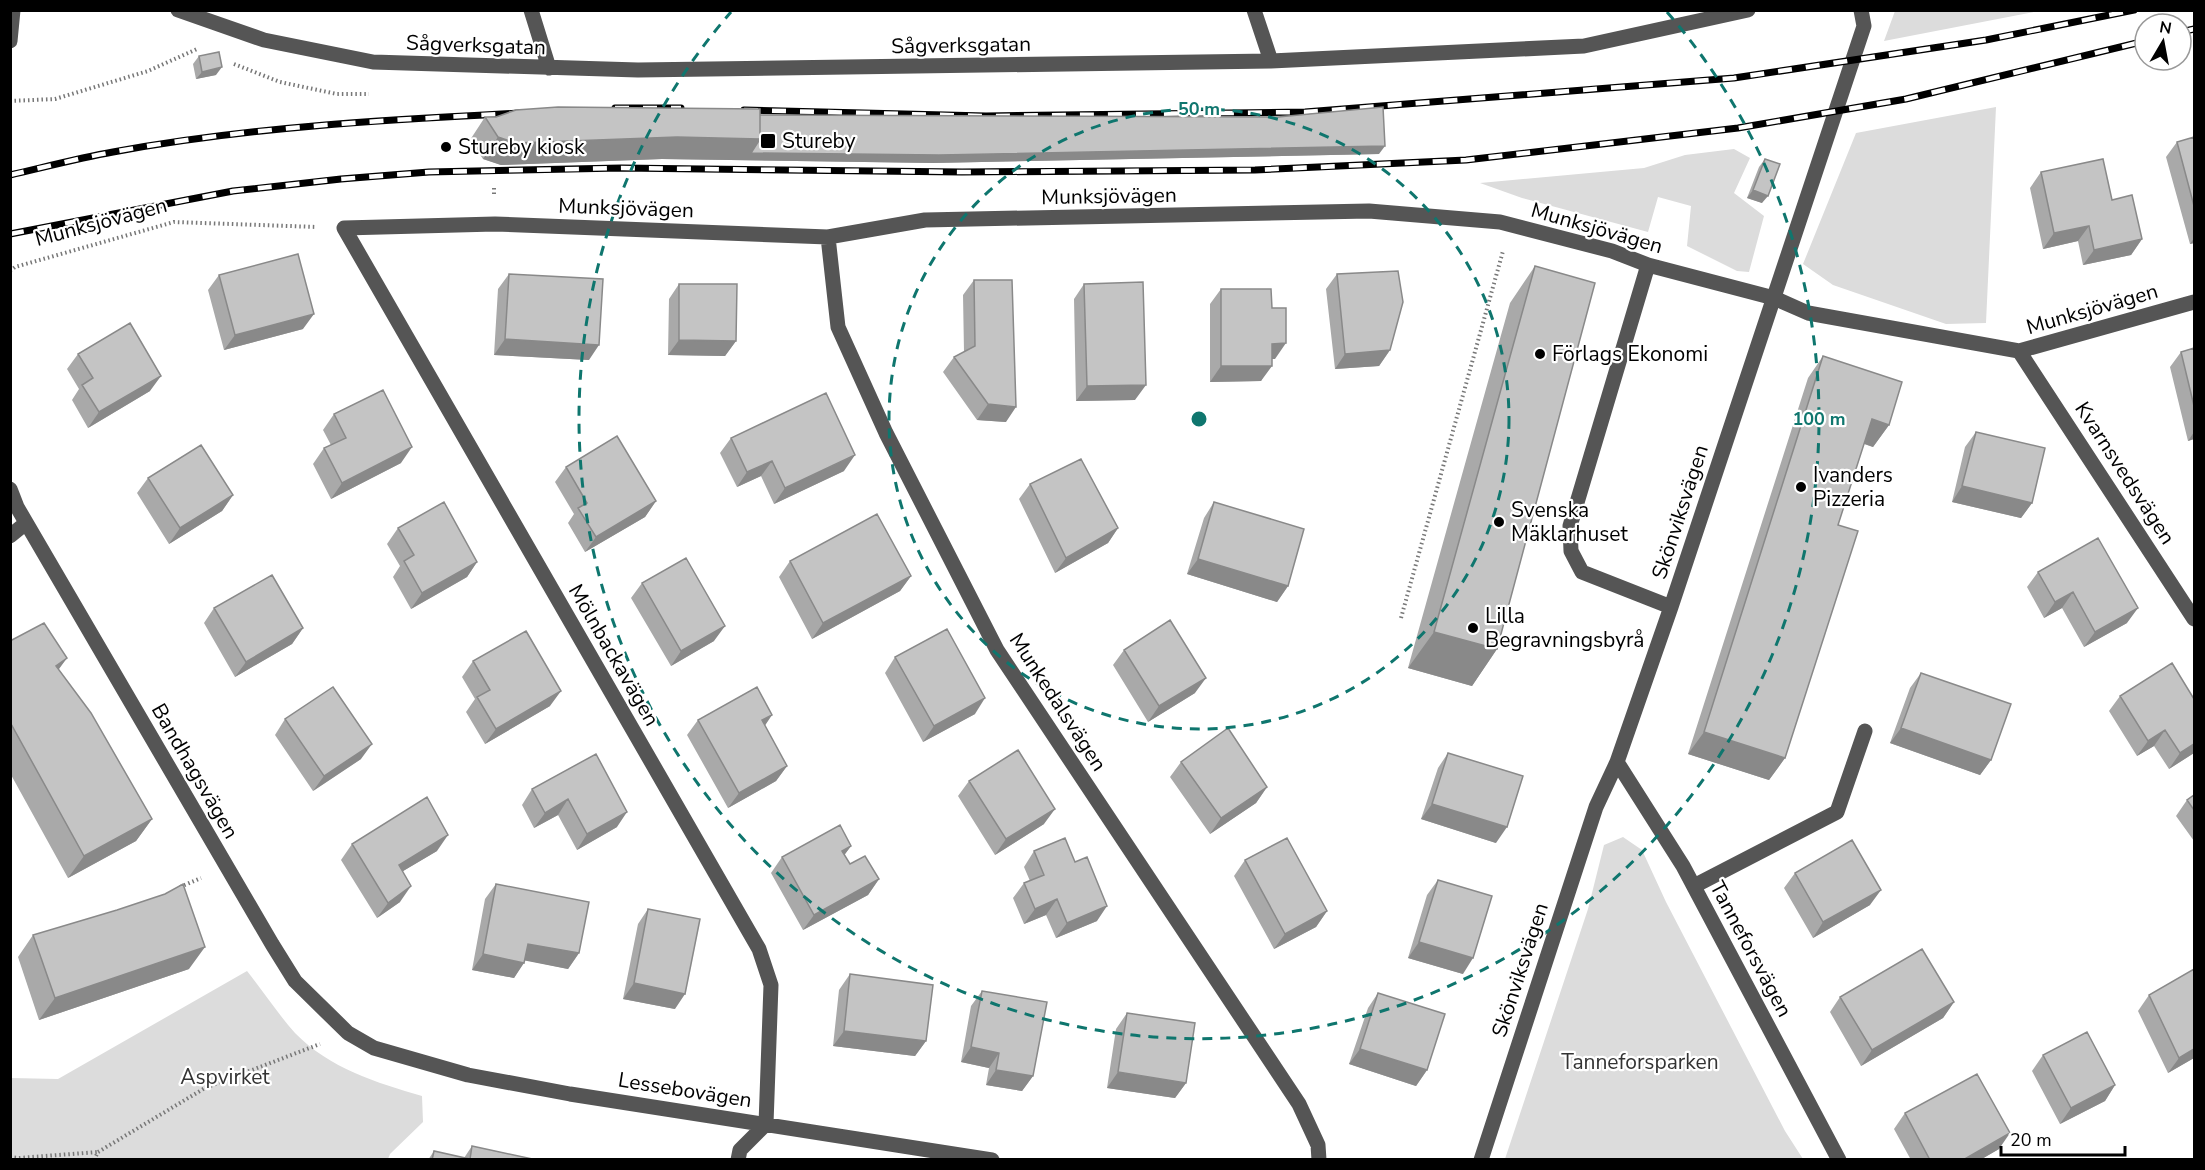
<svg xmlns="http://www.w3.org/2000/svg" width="2205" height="1170" viewBox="0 0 2205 1170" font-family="'Nunito Sans',sans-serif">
<rect width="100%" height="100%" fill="#fff"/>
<!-- green -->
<path fill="#dcdcdc" d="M1895 11V10L2039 11 1884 41Z
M1996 107 1986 323 1946 324 1833 285 1803 264 1856 133Z
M1734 149 1750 158 1734 193 1764 216 1749 272 1737 271 1687 246 1691 206 1658 197 1648 232 1522 198 1480 183 1644 168 1685 155Z
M1623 837 1642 850 1666 902 1785 1131 1803 1159H1505L1588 909 1604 845Z
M247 971C263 991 278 1014 295 1033 329 1068 377 1083 422 1096L423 1122 390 1154 388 1159H11V1078L58 1079Z"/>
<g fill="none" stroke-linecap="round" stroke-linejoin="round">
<!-- path -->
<path stroke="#777" stroke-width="4" stroke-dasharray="1.5 3" stroke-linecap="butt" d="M234 64 280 82 337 94H369
M10 101 55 99 148 71 197 49
M494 188V196
M10 271 15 267 174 222 317 227
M1401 618 1503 251
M180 887 201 878
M10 1157 19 1158 98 1152
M94 1160 98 1152 205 1088 320 1044"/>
<!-- minor -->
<path stroke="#555" stroke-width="15" d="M178 10 264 40 373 62 638 70 1271 61 1584 46 1748 10
M531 10 549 68
M1254 10 1271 61
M10 41 13 10
M828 237 838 327 886 433 997 650 1299 1104 1318 1145 1319 1160
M1648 265 1570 526 1571 551 1582 572 1671 607
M2019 351 2194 619
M10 489 17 507 272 944 295 981 348 1033 374 1048 468 1075 570 1094 992 1160
M10 536 26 523
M1617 762 1683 866 1839 1160
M1694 886 1837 812 1865 731
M738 1160 740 1150 766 1124 771 985 759 949 344 228 495 224 828 237 925 220 1369 211 1500 222 1612 251 1648 265 1774 298 1808 313 2019 351 2194 302
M1481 1160 1596 807 1617 762 1671 607 1864 26 1861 10"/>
<defs>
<path id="rail" d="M2181 32 2194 29
M615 108H681
M744 110 986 116 1305 112 1734 78 1986 40 2134 10
M10 175C45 167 79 158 113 152 248 127 385 120 522 113
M10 234 233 191 341 179 429 172 621 168 962 172 1255 170 1466 160 1738 128 1906 99 2145 41"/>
</defs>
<!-- rail casing -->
<use href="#rail" stroke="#000" stroke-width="7"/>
<!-- rail -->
<use href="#rail" stroke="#fff" stroke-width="4.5" stroke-dasharray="14" stroke-linecap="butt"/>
</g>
<!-- wall -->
<path fill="#a9a9a9" d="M199 56 216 75 196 79 193 64Z
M760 115 1379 154 933 163 662 159 501 165 483 159 470 140 485 117Z
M2194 137V243L2190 244 2166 157 2177 142Z
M1765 159 1762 203 1747 198 1759 167Z
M2041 172 2112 200 2142 239 2131 255 2083 265 2078 241 2043 249 2030 188Z
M1535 266 1497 649 1472 686 1408 668 1510 303Z
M509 274 589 360 494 355 498 289Z
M1337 274 1390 350 1379 366 1335 369 1326 289Z
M219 275 303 329 224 350 208 290Z
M974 280 1006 422 977 420 943 372 954 357 964 352 963 295Z
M679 284 736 341 725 356 668 355 669 299Z
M1084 284 1135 400 1076 401 1074 299Z
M1221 289 1272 308 1275 359H1272L1261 381 1210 382V304Z
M2194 348V439L2188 441 2170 367 2181 352Z
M78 354 150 391 88 428 72 400 79 389 67 369Z
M1823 356 1889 425 1873 447 1864 444 1838 525 1785 758 1769 780 1688 754 1808 378Z
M334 414 401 463 331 499 313 464 324 448 331 445 323 430Z
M1976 432 2032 503 2021 518 1952 502 1965 447Z
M731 438 844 471 774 504 761 476 737 487 720 453Z
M566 467 656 501 645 517 585 552 568 523 574 514 555 482Z
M148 478 233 495 222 511 169 544 137 493Z
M1030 484 1118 528 1108 543 1055 573 1019 499Z
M1214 502 1288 586 1277 602 1187 574 1204 518Z
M398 528 477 562 467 577 411 609 393 577 400 566 387 544Z
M790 561 911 576 900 591 812 639 779 577Z
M2038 572 2127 623 2084 647 2062 608 2044 618 2027 587Z
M642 583 714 641 671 666 631 598Z
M214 608 303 628 292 644 235 677 204 623Z
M10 641 67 658 58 669 152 819 136 841 68 878 10 773Z
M1124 650 1195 693 1148 722 1113 665Z
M895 657 975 714 923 742 885 673Z
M473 661 550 706 485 744 466 712 475 699 462 677Z
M1921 673 1991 760 1980 775 1890 743 1910 688Z
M2120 696 2194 753 2169 769 2154 746 2137 756 2109 711Z
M285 719 361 759 313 791 275 735Z
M698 720 765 726 787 766 776 781 728 808 687 735Z
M1448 753 1496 843 1421 819 1438 768Z
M596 754 617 827 577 850 558 815 534 828 522 805 532 789Z
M1181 762 1267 787 1256 803 1210 834 1170 777Z
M969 781 1044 824 995 855 958 796Z
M2194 795V841L2176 816 2187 800Z
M352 844 437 851 403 871 400 902 377 918 341 860Z
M851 846 844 855 850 864 879 879 868 895 803 930 771 873 782 857Z
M1034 851 1075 862 1097 921 1056 938 1046 915 1024 924 1013 898 1024 883 1030 881 1024 867Z
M1245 860 1327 911 1316 927 1274 949 1234 876Z
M1795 873 1870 905 1813 938 1784 888Z
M1438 880 1463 974 1408 958 1427 895Z
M496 884 579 953 568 969 525 960 514 978 472 970 485 899Z
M648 909 675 1009 623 999 638 924Z
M33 935 189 969 39 1020 18 957Z
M850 974 926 1041 915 1056 833 1046 839 990Z
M982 991 1033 1076 1022 1091 986 1085 989 1068 961 1062 971 1006Z
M1378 993 1427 1070 1416 1086 1349 1064 1368 1008Z
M2149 995 2194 1058 2168 1073 2138 1011Z
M1840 997 1954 1002 1943 1018 1861 1066 1830 1012Z
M1127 1013 1186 1083 1175 1098 1107 1088 1116 1029Z
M2043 1055 2115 1085 2105 1101 2060 1124 2032 1071Z
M1905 1113 1999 1149 1980 1160H1911L1894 1129Z
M472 1146 537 1160H428L434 1151 464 1158Z"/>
<!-- shaded-wall -->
<path fill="#898989" d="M222 67 216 75 196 79 202 72Z
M498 137H677L1385 146 1379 154 933 163 662 159 501 165 483 159Z
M1753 190 1768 196 1762 203 1747 198Z
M2089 226 2078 241 2043 249 2054 233Z
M2194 238V243L2190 244Z
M2142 239 2131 255 2083 265 2094 250Z
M314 314 303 329 224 350 235 335Z
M505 339 599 345 589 360 494 355Z
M679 340 736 341 725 356 668 355Z
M1286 343 1275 359H1261L1272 344Z
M1390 350 1379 366 1335 369 1345 354Z
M1221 366H1272L1261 381 1210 382Z
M161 376 150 391 88 428 99 412Z
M1146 385 1135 400 1076 401 1087 386Z
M988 404 1016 407 1006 422 977 420Z
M1872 419 1889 425 1873 447 1857 441Z
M2194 432V439L2188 441Z
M412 447 401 463 331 499 342 483Z
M855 455 844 471 774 504 785 488Z
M772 461 761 476 737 487 747 472Z
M1962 486 2032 503 2021 518 1952 502Z
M233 495 222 511 169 544 180 528Z
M656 501 645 517 585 552 596 537Z
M1118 528 1108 543 1055 573 1066 558Z
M1198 559 1288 586 1277 602 1187 574Z
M477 562 467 577 411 609 422 593Z
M911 576 900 591 812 639 823 623Z
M2073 592 2062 608 2044 618 2055 602Z
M2138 608 2127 623 2084 647 2095 632Z
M725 626 714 641 671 666 681 651Z
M303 628 292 644 235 677 246 662Z
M1434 632 1497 649 1472 686 1408 668Z
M67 658 51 680 56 666Z
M1206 678 1195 693 1148 722 1159 706Z
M561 691 550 706 485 744 496 729Z
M985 698 975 714 923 742 934 726Z
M772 715 762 730V720Z
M1901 728 1991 760 1980 775 1890 743Z
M2165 730 2154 746 2137 756 2148 741Z
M1704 732 1785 758 1769 780 1688 754Z
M372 744 361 759 313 791 324 776Z
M2194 744V753L2169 769 2180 753Z
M787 766 776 781 728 808 739 793Z
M1267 787 1256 803 1210 834 1221 818Z
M568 799 558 815 534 828 545 813Z
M1432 804 1507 827 1496 843 1421 819Z
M1055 809 1044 824 995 855 1006 839Z
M627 812 617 827 577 850 587 834Z
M152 819 136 841 68 878 84 856Z
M448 835 437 851 388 880 399 865Z
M851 846 840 861 842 851Z
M879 879 868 895 803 930 814 915Z
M411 886 400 902 377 918 388 903Z
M1881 890 1870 905 1813 938 1823 922Z
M1057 899 1046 915 1024 924 1035 909Z
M1107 906 1097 921 1056 938 1067 923Z
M1327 911 1316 927 1274 949 1285 934Z
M1419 942 1473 958 1463 974 1408 958Z
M528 944 579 953 568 969 517 959Z
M205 947 189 969 39 1020 55 998Z
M483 954 524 963 514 978 472 970Z
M634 983 685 994 675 1009 623 999Z
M1954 1002 1943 1018 1861 1066 1872 1050Z
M844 1031 926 1041 915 1056 833 1046Z
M971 1047 999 1053 989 1068 961 1062Z
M1360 1049 1427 1070 1416 1086 1349 1064Z
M2194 1049V1058L2168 1073 2179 1058Z
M996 1070 1033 1076 1022 1091 986 1085Z
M1118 1072 1186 1083 1175 1098 1107 1088Z
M2115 1085 2105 1101 2060 1124 2071 1108Z
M2010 1133 1999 1149 1980 1160H1963Z"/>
<!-- building -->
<path fill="#c4c4c4" stroke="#898989" stroke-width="1.5" d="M219 52 222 67 202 72 199 56Z
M558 107 760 109V139L677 137 516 143 498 137 485 117H496L516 110Z
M1383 107 1385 146 939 155 751 153 760 139V115L1278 117Z
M2194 137V206L2177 142Z
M1765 159 1780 164 1768 196 1753 190Z
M2103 159 2112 200 2132 195 2142 239 2094 250 2089 226 2054 233 2041 172Z
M298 254 314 314 235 335 219 275Z
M1535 266 1595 283 1497 649 1434 632Z
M1398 271 1403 302 1390 350 1345 354 1337 274Z
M509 274 603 279 599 345 505 339Z
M974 280H1012L1016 407 988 404 954 357 975 346Z
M1143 282 1146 385 1087 386 1084 284Z
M679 284H737L736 341 679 340Z
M1221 289H1271L1272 308H1286V343L1272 344V366H1221Z
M130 323 161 376 99 412 82 385 93 378 78 354Z
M2194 348V406L2181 352Z
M1823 356 1902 382 1889 425 1872 419 1838 525 1858 531 1785 758 1704 732Z
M383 390 412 447 342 483 324 448 346 438 334 414Z
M826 393 855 455 785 488 772 461 747 472 731 438Z
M1976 432 2045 448 2032 503 1962 486Z
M617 436 656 501 596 537 578 508 587 503 566 467Z
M201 445 233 495 180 528 148 478Z
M1081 459 1118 528 1066 558 1030 484Z
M444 502 477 562 422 593 404 561 414 555 398 528Z
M1214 502 1304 529 1288 586 1198 559Z
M877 514 911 576 823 623 790 561Z
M2098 538 2138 608 2095 632 2073 592 2055 602 2038 572Z
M686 558 725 626 681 651 642 583Z
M272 575 303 628 246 662 214 608Z
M1170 620 1206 678 1159 706 1124 650Z
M44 623 67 658 56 666 91 713 152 819 84 856 10 722V641Z
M947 629 985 698 934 726 895 657Z
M526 631 561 691 496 729 477 697 490 690 473 661Z
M2172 663 2194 699V744L2180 753 2165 730 2148 741 2120 696Z
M1921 673 2011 704 1991 760 1901 728Z
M333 687 372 744 324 776 285 719Z
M757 687 772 715 762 720 787 766 739 793 698 720Z
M1228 728 1267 787 1221 818 1181 762Z
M1018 750 1055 809 1006 839 969 781Z
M1448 753 1523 776 1507 827 1432 804Z
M596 754 627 812 587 834 568 799 545 813 532 789Z
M2194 795V810L2187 800Z
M427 797 448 835 399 865 411 886 388 903 352 844Z
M840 825 851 846 842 851 850 864 865 856 879 879 814 915 782 857Z
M1065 838 1075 862 1087 857 1107 906 1067 923 1057 899 1035 909 1024 883 1044 875 1034 851Z
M1287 838 1327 911 1285 934 1245 860Z
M1852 840 1881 890 1823 922 1795 873Z
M1438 880 1492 896 1473 958 1419 942Z
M183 884 205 947 55 998 33 935 117 910 165 894Z
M496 884 589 902 579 953 528 944 524 963 483 954Z
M648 909 700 919 685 994 634 983Z
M1922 949 1954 1002 1872 1050 1840 997Z
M2194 969V1049L2179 1058 2149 995Z
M850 974 933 985 926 1041 844 1031Z
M982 991 1047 1002 1033 1076 996 1070 999 1053 971 1047Z
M1378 993 1445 1014 1427 1070 1360 1049Z
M1127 1013 1195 1023 1186 1083 1118 1072Z
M2087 1032 2115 1085 2071 1108 2043 1055Z
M1977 1074 2010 1133 1963 1160H1930L1905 1113Z
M472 1146 537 1160H432L434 1151 470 1159Z"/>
<!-- distance rings -->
<g fill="none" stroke="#0f766e" stroke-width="3" stroke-dasharray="10 8">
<circle cx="1199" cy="419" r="310"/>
<path d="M1667 12A620 620 0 1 1 731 12"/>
</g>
<!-- markers -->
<g fill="#000" stroke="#fff" stroke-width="2">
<rect x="760" y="133" width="16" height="16" rx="3"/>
<circle cx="446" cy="147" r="6"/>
<circle cx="1540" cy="354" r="6"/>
<circle cx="1801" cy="487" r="6"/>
<circle cx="1499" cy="522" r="6"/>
<circle cx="1473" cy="628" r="6"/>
</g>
<g text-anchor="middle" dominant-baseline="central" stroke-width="4.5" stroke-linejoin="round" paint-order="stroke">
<!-- street labels -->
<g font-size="21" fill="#000" stroke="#fff">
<text transform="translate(476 45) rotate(2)">Sågverksgatan</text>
<text transform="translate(961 45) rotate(-1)">Sågverksgatan</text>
<text transform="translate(1109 196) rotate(-1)">Munksjövägen</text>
<text transform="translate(626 208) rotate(2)">Munksjövägen</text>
<text transform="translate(101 222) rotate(-15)">Munksjövägen</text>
<text transform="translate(1597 228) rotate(16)">Munksjövägen</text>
<text transform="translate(2092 309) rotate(-16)">Munksjövägen</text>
<text transform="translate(2125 473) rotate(57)">Kvarnsvedsvägen</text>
<text transform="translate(1680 512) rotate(-72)">Skönviksvägen</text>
<text transform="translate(614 655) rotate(60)">Mölnbackavägen</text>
<text transform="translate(1058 702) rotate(57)">Munkedalsvägen</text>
<text transform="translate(195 771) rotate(60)">Bandhagsvägen</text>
<text transform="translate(1751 949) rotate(62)">Tanneforsvägen</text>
<text transform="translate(1520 970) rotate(-72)">Skönviksvägen</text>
<text transform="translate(685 1090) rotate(9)">Lessebovägen</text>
</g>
<!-- poi labels -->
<g font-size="21" fill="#000" stroke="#fff" text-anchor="start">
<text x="782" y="141">Stureby</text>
<text x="458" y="147">Stureby kiosk</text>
<text x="1552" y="354">Förlags Ekonomi</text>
<text x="1813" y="475">Ivanders<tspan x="1813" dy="24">Pizzeria</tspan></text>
<text x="1511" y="510">Svenska<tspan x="1511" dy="24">Mäklarhuset</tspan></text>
<text x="1485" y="616">Lilla<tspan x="1485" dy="24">Begravningsbyrå</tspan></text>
</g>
<!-- park labels -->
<g font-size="21" fill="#333" stroke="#fff">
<text x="1640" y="1062">Tanneforsparken</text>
<text x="225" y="1077">Aspvirket</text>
</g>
</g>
<circle cx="1199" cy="419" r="9" fill="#0f766e" stroke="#fff" stroke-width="3"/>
<g font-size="18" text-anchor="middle" font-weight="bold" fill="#0f766e" stroke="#fff" stroke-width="4.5" stroke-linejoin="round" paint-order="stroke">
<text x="1199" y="115">50 m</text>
<text x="1819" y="425">100 m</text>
</g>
<!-- border -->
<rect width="2205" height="1170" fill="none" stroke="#000000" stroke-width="24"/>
<!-- north arrow -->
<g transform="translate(2163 42) rotate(10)"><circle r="28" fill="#ffffff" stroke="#999999" stroke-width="1.5"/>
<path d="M0-4.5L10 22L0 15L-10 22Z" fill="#000000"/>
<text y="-9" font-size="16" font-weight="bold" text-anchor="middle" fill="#000000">N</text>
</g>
<!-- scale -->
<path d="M2001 1146v9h124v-9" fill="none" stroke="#000000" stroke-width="3"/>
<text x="2010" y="1146" font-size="18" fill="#000000" stroke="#ffffff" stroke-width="4.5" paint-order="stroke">20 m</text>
</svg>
